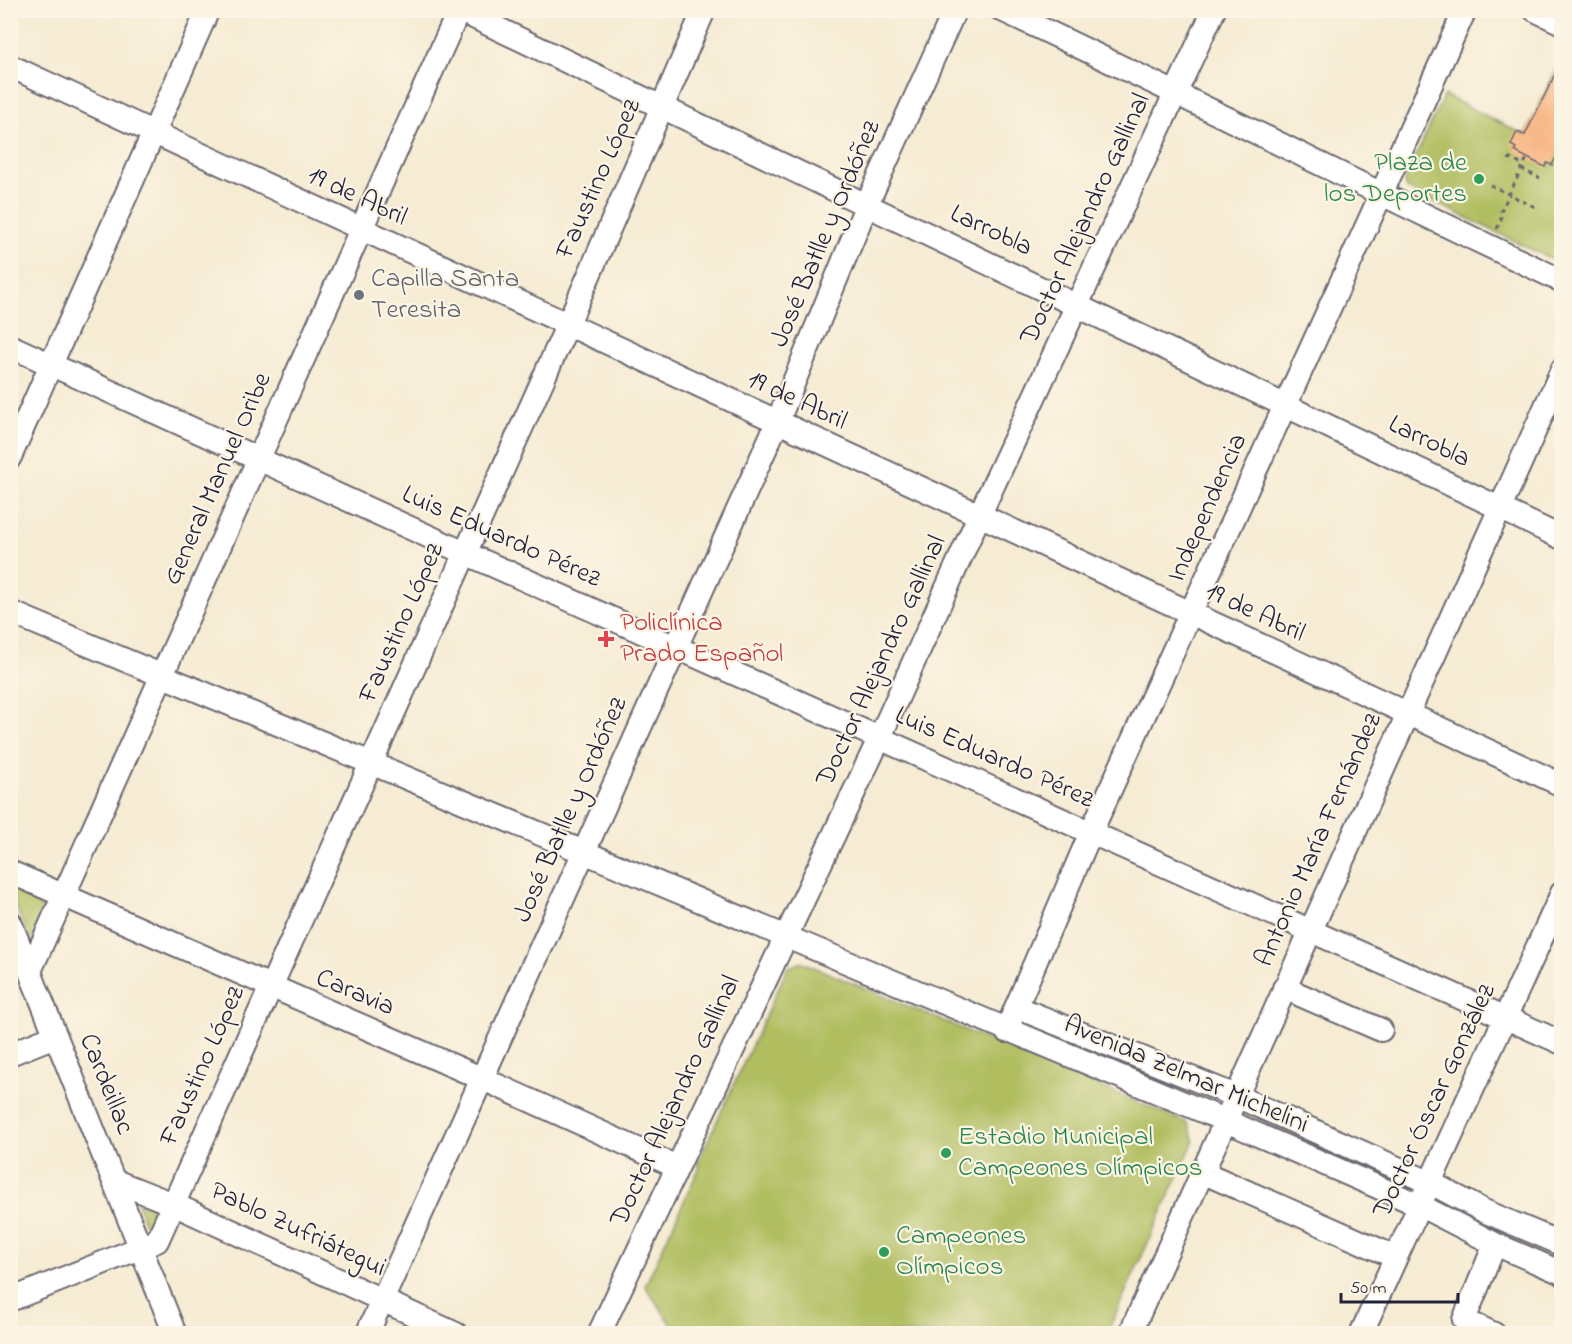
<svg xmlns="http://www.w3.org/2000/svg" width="1572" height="1344" viewBox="0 0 1572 1344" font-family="'Indie Flower',sans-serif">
<defs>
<pattern id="grass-tufts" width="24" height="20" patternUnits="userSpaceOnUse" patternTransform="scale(1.5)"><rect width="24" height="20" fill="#b0be61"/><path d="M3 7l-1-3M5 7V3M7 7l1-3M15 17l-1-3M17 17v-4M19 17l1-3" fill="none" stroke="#97a355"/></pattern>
</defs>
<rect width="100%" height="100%" fill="#fcf5e5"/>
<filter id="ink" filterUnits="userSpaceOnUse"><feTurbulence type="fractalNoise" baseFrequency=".0167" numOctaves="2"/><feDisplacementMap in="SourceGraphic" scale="12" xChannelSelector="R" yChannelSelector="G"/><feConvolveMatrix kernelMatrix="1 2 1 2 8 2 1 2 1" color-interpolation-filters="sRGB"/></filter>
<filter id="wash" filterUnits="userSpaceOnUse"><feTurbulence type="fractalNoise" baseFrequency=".008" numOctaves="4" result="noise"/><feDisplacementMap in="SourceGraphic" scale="24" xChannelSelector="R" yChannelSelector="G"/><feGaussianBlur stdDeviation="1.35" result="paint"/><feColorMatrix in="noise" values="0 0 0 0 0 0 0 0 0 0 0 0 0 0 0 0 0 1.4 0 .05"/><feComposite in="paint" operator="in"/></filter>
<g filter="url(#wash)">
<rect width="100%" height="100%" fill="#f6ebd3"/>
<!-- grass -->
<path fill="url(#grass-tufts)" stroke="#69704e" stroke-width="1.5" d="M15 885 50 902 32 940 28 937 11 894 10 888Z
M137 1202 159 1208 153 1231 146 1229Z"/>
<!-- pitch -->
<path fill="#b0be61" stroke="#69704e" stroke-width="1.5" d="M1561 59V264L1406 188 1404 182 1444 95 1525 135Z
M802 962 1188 1123 1194 1141 1107 1333H677L645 1286 700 1166 697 1164 788 967Z"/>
<g id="blocks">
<!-- building -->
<path fill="#f7b27f" d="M1562 60V146L1552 165 1547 163 1545 167 1514 151 1516 148 1511 145 1517 132 1525 135Z"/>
</g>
</g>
<g filter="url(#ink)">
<use href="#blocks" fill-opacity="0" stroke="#6c6870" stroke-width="1.5"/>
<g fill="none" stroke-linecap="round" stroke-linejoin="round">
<defs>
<path id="minor" d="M459 10 1562 538
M1002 10C1190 98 1374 192 1562 281
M1535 10 1562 23
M10 66 1562 785
M10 346 465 553 1562 1043
M10 457 208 10
M10 612 1224 1120 1419 1205 1495 1244 1562 1273
M10 872 483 1079 677 1167
M10 922 175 1334
M30 971 459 10
M1284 988 1381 1030
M1016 1007 1236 1096 1431 1183 1484 1211 1562 1244
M1006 1031 1091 832 1465 10
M10 1054 55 1036
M1202 1172 1395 1257
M115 1181 173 1204 456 1334
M10 1300 157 1241 567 326 704 10
M367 1334 777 423 867 204 955 10
M599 1334 880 737 979 516 1214 10
M1130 1334 1562 370
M1361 1334 1562 893
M1494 1334 1464 1320 1495 1244"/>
</defs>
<!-- minor casing -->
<use href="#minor" stroke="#6c6870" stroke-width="26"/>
<!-- path -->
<path stroke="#6c6870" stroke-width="3" stroke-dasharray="4.5 4.5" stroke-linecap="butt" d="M1508 158 1523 165
M1521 169 1540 178
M1490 185 1535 207
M1497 229 1501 219V211L1527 158"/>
<!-- minor -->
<use href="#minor" stroke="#fff" stroke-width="22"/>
</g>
</g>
<!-- markers -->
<g fill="#2e9e5b" stroke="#fcf5e5" stroke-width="2">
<circle cx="1479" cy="179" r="6"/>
<circle cx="946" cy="1153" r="6"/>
<circle cx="884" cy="1252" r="6"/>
</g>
<circle fill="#6b7280" stroke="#fcf5e5" stroke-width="2" cx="359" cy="295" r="6"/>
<path fill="#e0444e" stroke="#fcf5e5" stroke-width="2" d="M603 630h6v6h6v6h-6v6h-6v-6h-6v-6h6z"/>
<g text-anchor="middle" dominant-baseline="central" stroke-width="4.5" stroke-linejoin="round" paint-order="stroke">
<!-- leisure labels -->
<g font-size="27" fill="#27864d" stroke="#fcf5e5" text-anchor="start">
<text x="1467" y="163" text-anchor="end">Plaza de<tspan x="1467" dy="31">los Deportes</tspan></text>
<text x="958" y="1137">Estadio Municipal<tspan x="958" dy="31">Campeones Olímpicos</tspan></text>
<text x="896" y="1236">Campeones<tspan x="896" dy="31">Olímpicos</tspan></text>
</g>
<!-- street labels -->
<g font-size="27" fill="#22223b" stroke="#fcf5e5">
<text transform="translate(599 179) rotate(-66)">Faustino López</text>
<text transform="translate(357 197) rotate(25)">19 de Abril</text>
<text transform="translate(1086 219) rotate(-65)">Doctor Alejandro Gallinal</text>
<text transform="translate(991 231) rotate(25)">Larrobla</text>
<text transform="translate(826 234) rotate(-67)">José Batlle y Ordóñez</text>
<text transform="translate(797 401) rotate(25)">19 de Abril</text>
<text transform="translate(1429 442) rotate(26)">Larrobla</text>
<text transform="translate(218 479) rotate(-66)">General Manuel Oribe</text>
<text transform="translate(1208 508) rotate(-66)">Independencia</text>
<text transform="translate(501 537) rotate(24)">Luis Eduardo Pérez</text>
<text transform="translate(1255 613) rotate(25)">19 de Abril</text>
<text transform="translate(402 623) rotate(-66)">Faustino López</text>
<text transform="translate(882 661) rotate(-65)">Doctor Alejandro Gallinal</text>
<text transform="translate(994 758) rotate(24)">Luis Eduardo Pérez</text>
<text transform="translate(571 810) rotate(-66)">José Batlle y Ordóñez</text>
<text transform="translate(1319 840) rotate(-66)">Antonio María Fernández</text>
<text transform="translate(355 993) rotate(23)">Caravia</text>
<text transform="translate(203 1066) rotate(-66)">Faustino López</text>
<text transform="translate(1186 1075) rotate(23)">Avenida Zelmar Michelini</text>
<text transform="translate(106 1084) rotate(68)">Cardeillac</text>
<text transform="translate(676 1101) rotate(-65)">Doctor Alejandro Gallinal</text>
<text transform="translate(1435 1101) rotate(-65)">Doctor Óscar González</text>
<text transform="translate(298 1230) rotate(25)">Pablo Zufriátegui</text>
</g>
<!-- worship labels -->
<g font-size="27" fill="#5b616d" stroke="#fcf5e5" text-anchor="start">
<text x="371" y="279">Capilla Santa<tspan x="371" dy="31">Teresita</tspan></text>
</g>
<!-- health labels -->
<g font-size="27" fill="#be3a42" stroke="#fcf5e5" text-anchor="start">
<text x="620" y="623">Policlínica<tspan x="620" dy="31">Prado Español</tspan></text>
</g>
</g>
<!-- margin -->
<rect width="1572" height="1344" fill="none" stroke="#fcf5e5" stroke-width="36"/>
<!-- scale -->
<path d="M1341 1293v9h117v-9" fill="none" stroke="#22223b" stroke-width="3"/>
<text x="1350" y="1293" font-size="18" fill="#22223b" stroke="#fcf5e5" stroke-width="4.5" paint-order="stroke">50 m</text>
</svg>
